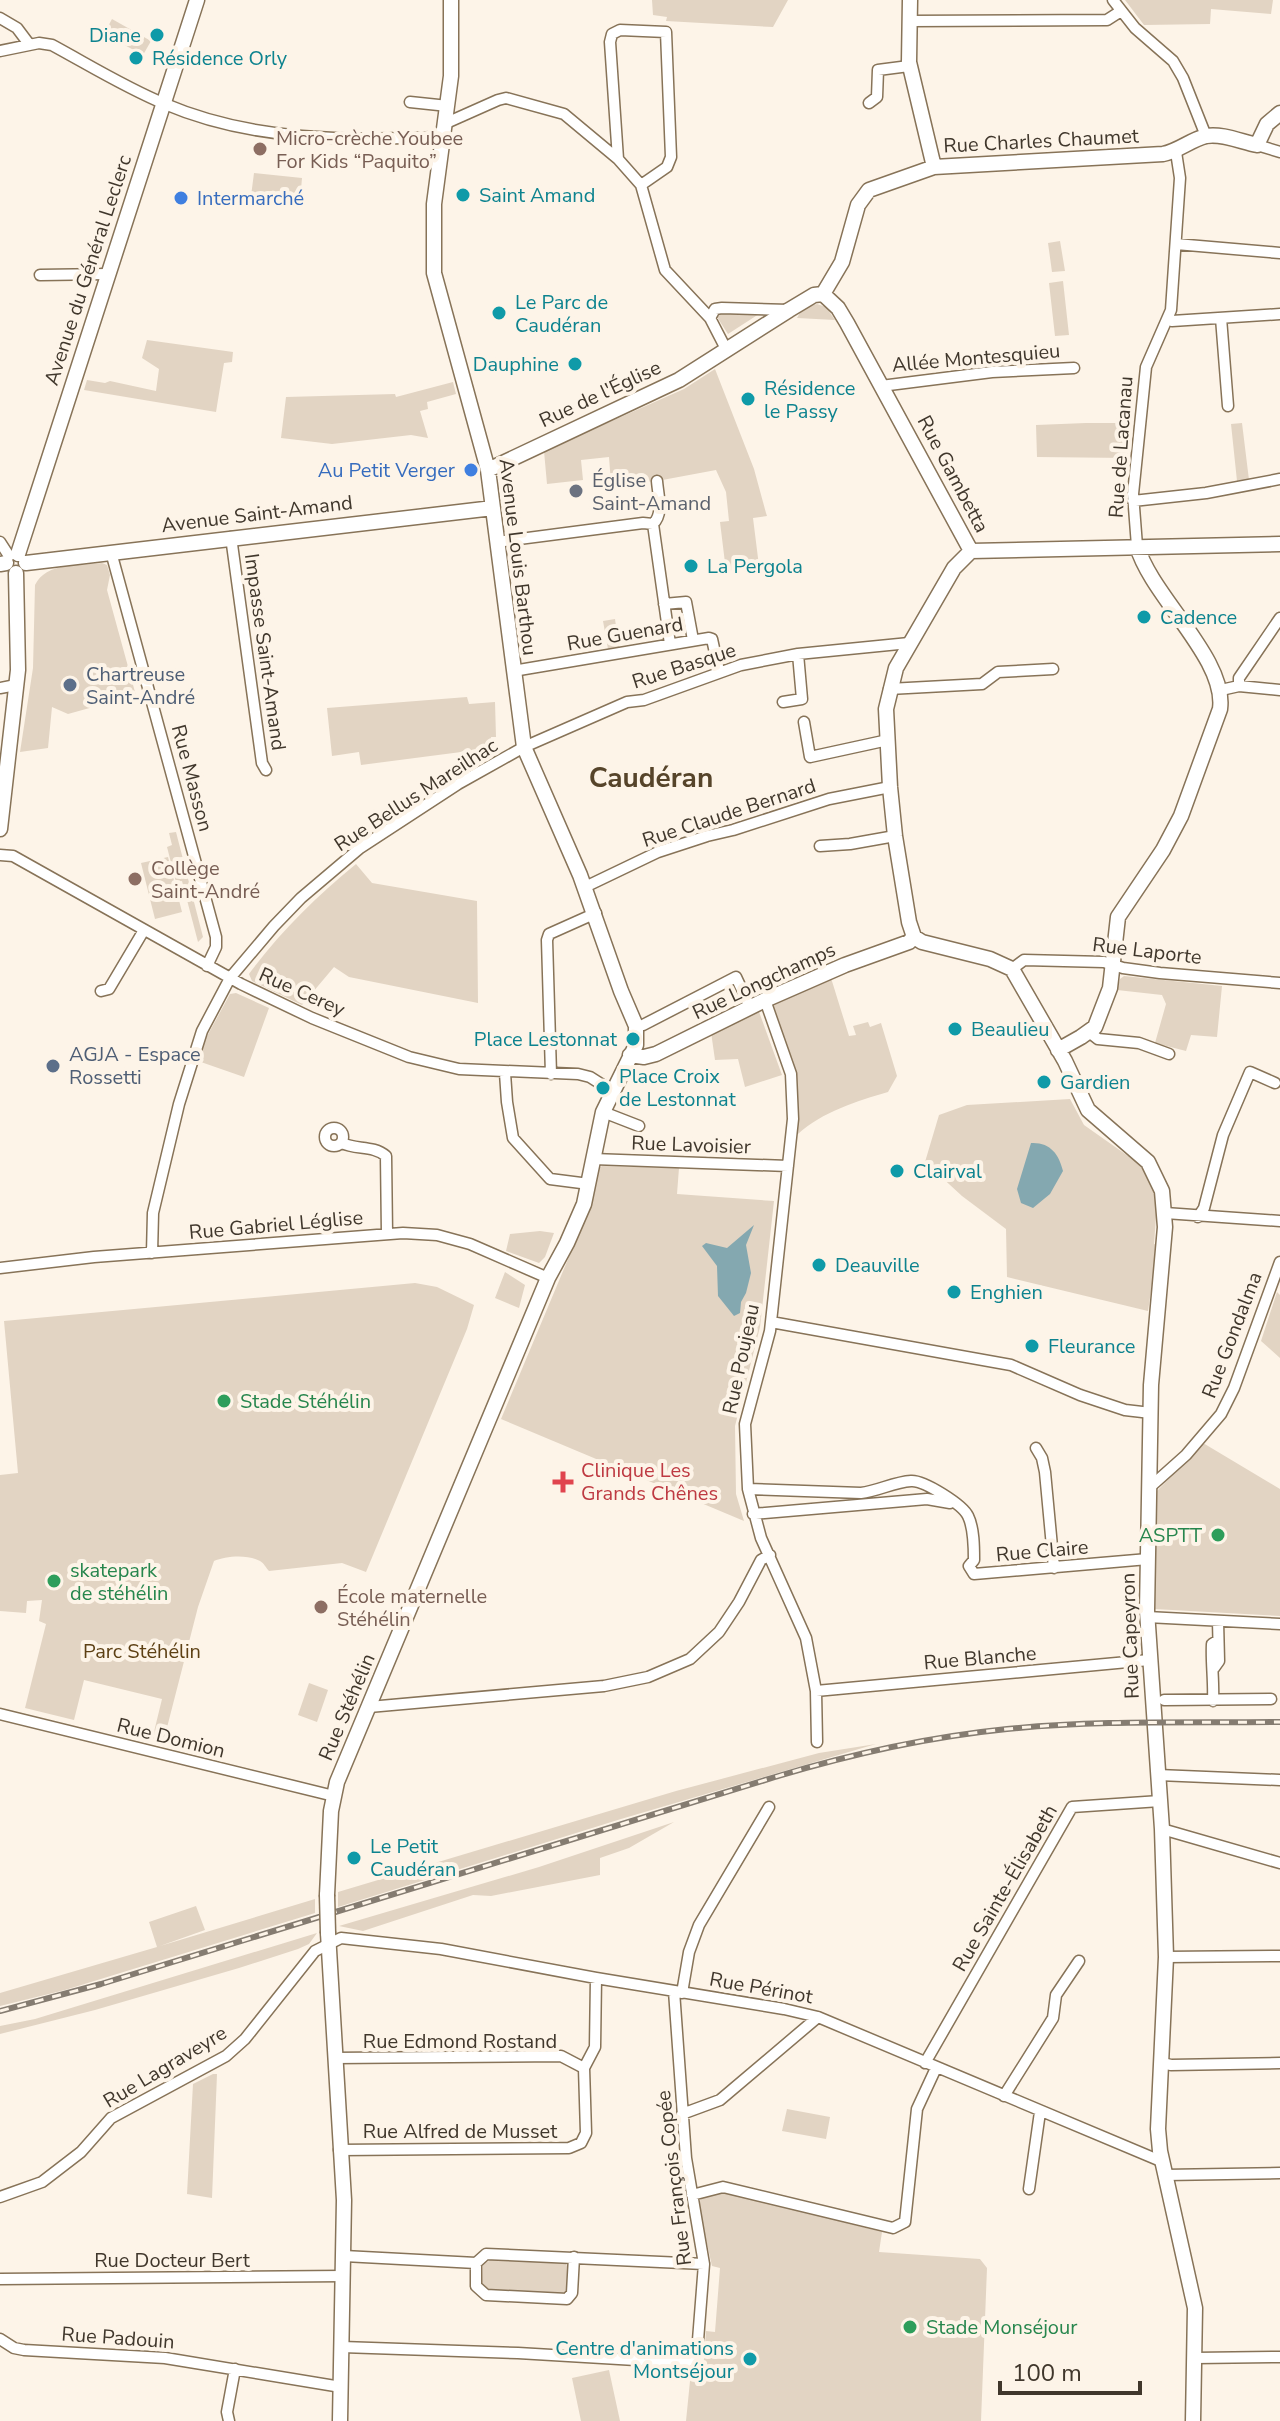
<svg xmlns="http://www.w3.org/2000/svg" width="1280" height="2421" viewBox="0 0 1280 2421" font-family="'Nunito Sans',sans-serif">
<rect width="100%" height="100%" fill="#fdf4e8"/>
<!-- green -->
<path fill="#e2d4c3" d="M652 0H788L773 27 666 21 667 17 653 15Z
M1125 0H1273L1271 14 1211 9 1210 24 1144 25Z
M112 19 151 41 143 55 104 34Z
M254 173 302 178 300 201 251 196Z
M1060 241 1065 271 1052 272 1048 243Z
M1063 281 1069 335 1055 336 1049 283Z
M817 304 826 307 835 320 797 318 802 309Z
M765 310 728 334 715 314 718 312Z
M147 340 233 352 232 362 224 363 216 412 84 390 87 380 105 383 110 381 156 391 159 369 142 358Z
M715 369 754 469 766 513 767 516 753 518 759 566 726 571 720 522 729 521 726 492 716 470 657 481 611 484 609 457 581 460 583 480 547 484 544 451 684 389Z
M453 382 456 394 427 402 428 409 420 411 428 438 411 435 332 444 281 438 286 397 395 394 396 397Z
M1086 423H1130L1127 458 1037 457 1036 425Z
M1242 423 1249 480 1237 481 1231 424Z
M102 563 107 565 110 575 107 590 138 703 113 688 104 704 68 714 52 707 48 748 20 752 33 668 35 585C46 562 79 566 102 563Z
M615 619 619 647 608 649 603 621Z
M467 697 469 704 495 702 496 737H491L492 748 361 765 359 752 332 756 327 708Z
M176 832 203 937 198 942 182 881 176 882 167 847 172 845 169 833Z
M168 857 182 912 155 919 141 863Z
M356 864 372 883 477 901 478 1003 349 977 334 967 302 1005 252 981 249 974C280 932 316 897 356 864Z
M1124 976 1222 986 1217 1037 1191 1035 1186 1051 1155 1043 1166 1004 1162 995 1117 990 1120 979Z
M831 978 849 1036 856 1035 853 1026 868 1022 870 1027 881 1023 897 1076 888 1092C857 1101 822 1112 798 1134L795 1073 773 1007 775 1001Z
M236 993 269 1008 244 1077 198 1061 205 1040 230 994Z
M758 1009 782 1075 745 1087 738 1059 715 1060 711 1032Z
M1070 1099 1084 1125 1128 1156H1133L1144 1171 1155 1192 1157 1204 1154 1244 1158 1245 1148 1311 1007 1277 1006 1229 962 1196 925 1162 939 1115 967 1105Z
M602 1166 679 1168 677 1194 774 1201 760 1327 735 1426 736 1494 744 1521 501 1419 579 1233 595 1189 599 1168Z
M540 1231 554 1233 545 1257 539 1263 506 1251 510 1234Z
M505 1272 525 1285 519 1308 495 1298Z
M415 1283 437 1287 474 1305 467 1329 366 1572 342 1563 269 1571C266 1568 264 1563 260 1561 248 1554 225 1556 214 1561L198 1607 163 1743 152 1740 162 1699 84 1680 74 1720 25 1708 46 1624 39 1621 42 1600 27 1601 26 1613 0 1611V1475L18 1473 4 1321Z
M1277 1292 1280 1295V1358L1261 1341Z
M1203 1443 1280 1489V1616L1154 1609 1156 1492Z
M309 1683 328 1690 317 1722 298 1715Z
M876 1744 621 1819 338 1907V1892L676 1791 819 1753Z
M674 1822 629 1848 600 1858V1875L491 1896 473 1895 363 1931 339 1926 539 1867Z
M315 1899V1913L65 1990 0 2006V1993L157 1947 149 1922 196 1906 205 1930 160 1946Z
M317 1933 309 1944 298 1949 239 1968 95 2010 0 2034V2026L35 2019Z
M213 2074H217L212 2198 187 2194 193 2084Z
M787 2109 830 2117 826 2139 782 2131Z
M724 2192 882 2232 879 2252 980 2259 987 2268 981 2421H686L691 2371 703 2372 706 2331 715 2332 720 2268 712 2266 698 2203 703 2197Z
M491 2260 565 2262 569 2270 568 2289 562 2294 490 2292 482 2285 483 2264Z
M609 2370 620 2421H581L572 2378Z"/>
<!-- water -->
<path fill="#84a8b0" d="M1031 1143C1050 1142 1059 1154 1063 1171L1050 1194 1033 1208 1021 1203 1017 1189Z
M754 1225 746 1245 751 1273 746 1293 741 1302 740 1313 734 1316 718 1296 717 1266 702 1246 706 1243 727 1248Z"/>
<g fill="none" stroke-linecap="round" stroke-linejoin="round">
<defs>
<path id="street" d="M1113 0 1135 28 1173 61 1183 78 1206 136
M0 18 17 28 29 44
M910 21 1107 20 1121 11
M0 51 39 43 52 45C89 65 126 88 165 104 254 142 348 140 442 137
M410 102 448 106
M869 103 877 97 878 70 909 66
M444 124 498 100 506 98 564 114 618 159 641 185 665 270 710 318 726 349
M1257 145 1280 152
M618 159 610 42 612 34 620 30 666 32 671 157 667 167 641 185
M1176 244 1280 253
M40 275 108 274
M710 318 715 309 722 308 789 310
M1221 318 1228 406
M1168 319 1172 321 1280 314
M881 386 992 372 1074 368
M657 481C658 495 664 514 653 524L670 644
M1133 501 1206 493 1280 479
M231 537 262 763 266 770
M0 542 9 556
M497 542 643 523 653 524
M1137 546 1133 494 1146 367 1171 310 1180 178 1176 152
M111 552 216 937V947L207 966
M664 604 686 602 693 640
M513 671 709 638 712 639 719 671
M1239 686V678L1280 618
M0 688 16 685
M889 689 982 684 998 672 1053 669
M1221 690 1239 686 1280 690
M783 702 802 699 798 654
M804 722 810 757 888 740
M820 846 850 844 895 836
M0 855 13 856 241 984 312 1018 409 1057 459 1069 578 1074 590 1077 612 1091
M585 887 658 852 707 836 733 830 829 799 890 787
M1012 969 1024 960 1104 962 1123 968 1160 973 1280 983
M101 991 109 989 144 930
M765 1000 791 1074 793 1119 770 1331 745 1424 748 1489 761 1538 806 1638 816 1691 817 1742
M636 1026 643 1025 736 977 750 1007
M1089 1032 1098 1039 1139 1043 1169 1054
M505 1073 507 1102 513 1138 550 1179 589 1184
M551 1074 547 940 549 934 596 913
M603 1112 639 1126
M325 1137a9 9 0 1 1 18 0a9 9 0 1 1-18 0Z
M342 1143C356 1150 373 1145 386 1156L387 1234
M593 1159 788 1166
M1165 1213 1280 1221
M1198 1217 1204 1208 1223 1135 1250 1072 1275 1083
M152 1253 153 1213 179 1104 202 1031 230 978 274 926 301 898 360 848 458 784 524 747 627 702 644 700 741 665 798 654 909 643
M0 1268 94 1257 403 1233 437 1235 470 1244 548 1278
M771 1322 1011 1365 1080 1395 1125 1410 1151 1413
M1036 1448 1042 1458 1045 1472 1054 1568
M1149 1488 1186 1455 1221 1414 1234 1388 1280 1262
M748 1489 861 1493C878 1491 894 1482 911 1481 924 1480 963 1505 968 1516 974 1528 974 1547 974 1560L969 1566 974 1574 1148 1559
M753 1514 927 1499 950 1503
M1147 1617 1280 1624
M1214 1668 1219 1661 1218 1621
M816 1691 1149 1660
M1164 1700 1271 1699
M1213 1701C1214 1681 1211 1663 1212 1644L1217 1641
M369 1707 604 1686 648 1677 690 1659 719 1632 739 1602 761 1560 770 1555
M0 1714 334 1796
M1158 1775 1280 1780
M1162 1829 1280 1863
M1166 1957 1280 1956
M682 1993 689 1952 699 1925 769 1807
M334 2058 561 2056 584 2068
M925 2063 1072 1807 1160 1801
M1162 2063 1171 2065 1280 2063
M1004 2096 1053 2018 1056 1995 1079 1961
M682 2114 720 2100 818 2017
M339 2150 569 2148 581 2143 586 2133 584 2068 595 2047 596 1978
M1165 2175 1280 2173
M1029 2189 1040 2112
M692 2195 723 2187 893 2228 905 2222 917 2109 936 2068
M0 2197 42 2182 81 2152 111 2118 226 2056 245 2039 315 1951 341 1938 441 1949 596 1978 784 2009 818 2017 1163 2162
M344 2256 476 2263 486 2254 704 2264
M476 2263V2286L486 2295 567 2299 572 2293 574 2257
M0 2279 344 2276
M0 2339 14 2348 24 2350 165 2358 341 2387
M342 2347 518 2353 686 2363 697 2353 704 2264 686 2158 674 1991
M1195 2358 1280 2357
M229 2421 227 2412 235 2369"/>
<path id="secondary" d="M910 0 909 62 934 167
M823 294 842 262 858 205 869 190 934 167 1163 154C1179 151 1190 140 1206 136 1222 133 1242 142 1257 145L1267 124 1280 113
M488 470 679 380 789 310 814 295 823 294 838 308 847 323 971 551
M971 551 1280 544
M18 554 197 0
M26 563 493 508
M0 564 6 563
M0 829 18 670 16 573
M914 937 922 942 990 959 1012 969 1065 1061 1088 1110 1148 1162 1162 1191 1165 1227 1151 1385 1147 1611 1162 1829 1166 1957 1158 2129 1160 2151 1195 2308 1193 2421
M914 937 909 922 895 836 890 787 886 709 896 668 954 568 971 551
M1058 1050 1081 1037 1095 1027 1110 988 1118 917 1163 850 1181 816 1220 709C1227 659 1151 596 1137 546
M630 1055 644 1057 656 1054 765 1000 845 965 909 942 914 937
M327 1895 331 1811 337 1782 548 1278 567 1243 584 1204 603 1112 636 1045V1026L621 991 580 875 524 747 488 470 434 273V204L451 76V0
M328 1933 344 2200 340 2421"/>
</defs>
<!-- street casing -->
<use href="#street" stroke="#877358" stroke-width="13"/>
<!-- secondary casing -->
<use href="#secondary" stroke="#877358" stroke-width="17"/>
<!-- street -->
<use href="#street" stroke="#fff" stroke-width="10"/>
<!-- secondary -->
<use href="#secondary" stroke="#fff" stroke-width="14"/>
<defs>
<path id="rail" d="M0 2011 101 1984 775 1777C851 1754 928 1737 1007 1729 1097 1720 1189 1723 1280 1722"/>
</defs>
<!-- rail casing -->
<use href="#rail" stroke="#857c71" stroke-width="6"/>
<!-- rail -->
<use href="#rail" stroke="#fdf4e8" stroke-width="3" stroke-dasharray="9" stroke-linecap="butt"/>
<defs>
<path id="secondary-bridge" d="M327 1895 328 1933"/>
</defs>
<!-- secondary-bridge casing -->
<use href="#secondary-bridge" stroke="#877358" stroke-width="17" stroke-linecap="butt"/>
<!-- secondary-bridge -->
<use href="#secondary-bridge" stroke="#fff" stroke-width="14"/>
</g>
<!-- markers -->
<g fill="#0f9aa8" stroke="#fdf4e8" stroke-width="3">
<circle cx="157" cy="35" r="8"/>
<circle cx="136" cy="58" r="8"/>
<circle cx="463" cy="195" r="8"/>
<circle cx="499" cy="313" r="8"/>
<circle cx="575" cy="364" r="8"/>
<circle cx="748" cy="399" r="8"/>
<circle cx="691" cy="566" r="8"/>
<circle cx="1144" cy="617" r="8"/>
<circle cx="955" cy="1029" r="8"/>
<circle cx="633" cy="1039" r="8"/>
<circle cx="1044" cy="1082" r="8"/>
<circle cx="603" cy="1088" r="8"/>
<circle cx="897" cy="1171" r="8"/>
<circle cx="819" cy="1265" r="8"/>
<circle cx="954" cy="1292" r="8"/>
<circle cx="1032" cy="1346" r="8"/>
<circle cx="354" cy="1858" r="8"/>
<circle cx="750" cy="2359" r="8"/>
</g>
<g fill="#8d6e63" stroke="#fdf4e8" stroke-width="3">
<circle cx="260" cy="149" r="8"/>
<circle cx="135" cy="879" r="8"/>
<circle cx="321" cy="1607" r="8"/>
</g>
<g fill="#3f7fe0" stroke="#fdf4e8" stroke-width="3">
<circle cx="181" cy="198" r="8"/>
<circle cx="471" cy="470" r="8"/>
</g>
<circle fill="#6b7280" stroke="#fdf4e8" stroke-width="3" cx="576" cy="491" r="8"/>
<g fill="#5c6f8a" stroke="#fdf4e8" stroke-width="3">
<circle cx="70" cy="685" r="8"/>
<circle cx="53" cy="1066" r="8"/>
</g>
<g fill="#2e9e5b" stroke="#fdf4e8" stroke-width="3">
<circle cx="224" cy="1401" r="8"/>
<circle cx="1218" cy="1535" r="8"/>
<circle cx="54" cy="1581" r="8"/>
<circle cx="910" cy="2327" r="8"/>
</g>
<path fill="#e0444e" stroke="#fdf4e8" stroke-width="3" d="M559 1470h8v8h8v8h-8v8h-8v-8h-8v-8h8z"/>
<g text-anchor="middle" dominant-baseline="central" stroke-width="8" stroke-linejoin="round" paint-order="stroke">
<!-- culture labels -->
<g font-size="20" fill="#0d838f" stroke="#fdf4e8" text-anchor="start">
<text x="141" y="35" text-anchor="end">Diane</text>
<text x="152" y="58">Résidence Orly</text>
<text x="479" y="195">Saint Amand</text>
<text x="515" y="302">Le Parc de<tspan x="515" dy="23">Caudéran</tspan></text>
<text x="559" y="364" text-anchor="end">Dauphine</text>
<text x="764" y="388">Résidence<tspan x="764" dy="23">le Passy</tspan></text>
<text x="707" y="566">La Pergola</text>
<text x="1160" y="617">Cadence</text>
<text x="971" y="1029">Beaulieu</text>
<text x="617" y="1039" text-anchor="end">Place Lestonnat</text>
<text x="619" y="1076">Place Croix<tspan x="619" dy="23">de Lestonnat</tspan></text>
<text x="1060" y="1082">Gardien</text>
<text x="913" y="1171">Clairval</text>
<text x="835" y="1265">Deauville</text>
<text x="970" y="1292">Enghien</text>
<text x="1048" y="1346">Fleurance</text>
<text x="370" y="1846">Le Petit<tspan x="370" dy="23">Caudéran</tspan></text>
<text x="734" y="2348" text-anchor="end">Centre d'animations<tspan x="734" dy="23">Montséjour</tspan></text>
</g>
<!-- education labels -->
<g font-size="20" fill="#785e54" stroke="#fdf4e8" text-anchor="start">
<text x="276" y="138">Micro-crèche Youbee<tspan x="276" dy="23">For Kids “Paquito”</tspan></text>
<text x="151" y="868">Collège<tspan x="151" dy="23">Saint-André</tspan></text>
<text x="337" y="1596">École maternelle<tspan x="337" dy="23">Stéhélin</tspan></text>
</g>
<!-- street labels -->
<g font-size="20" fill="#40372c" stroke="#fdf4e8">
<text transform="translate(1041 141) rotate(-3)">Rue Charles Chaumet</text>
<text transform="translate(88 270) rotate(-72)">Avenue du Général Leclerc</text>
<text transform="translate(976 358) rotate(-5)">Allée Montesquieu</text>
<text transform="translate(600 394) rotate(-25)">Rue de l'Église</text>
<text transform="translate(1121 447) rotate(-86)">Rue de Lacanau</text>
<text transform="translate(953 474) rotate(62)">Rue Gambetta</text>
<text transform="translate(257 514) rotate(-7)">Avenue Saint-Amand</text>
<text transform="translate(518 557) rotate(83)">Avenue Louis Barthou</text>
<text transform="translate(625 634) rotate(-10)">Rue Guenard</text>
<text transform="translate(265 652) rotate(82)">Impasse Saint-Amand</text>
<text transform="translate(684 666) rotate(-18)">Rue Basque</text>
<text transform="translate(192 778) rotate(75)">Rue Masson</text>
<text transform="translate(416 795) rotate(-33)">Rue Bellus Mareilhac</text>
<text transform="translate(729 813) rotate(-18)">Rue Claude Bernard</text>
<text transform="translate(1147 951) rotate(7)">Rue Laporte</text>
<text transform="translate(764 981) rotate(-25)">Rue Longchamps</text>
<text transform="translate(302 992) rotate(24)">Rue Cerey</text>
<text transform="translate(691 1145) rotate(2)">Rue Lavoisier</text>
<text transform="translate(276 1225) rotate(-5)">Rue Gabriel Léglise</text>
<text transform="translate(1232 1335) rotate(-69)">Rue Gondalma</text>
<text transform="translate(741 1359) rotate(-78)">Rue Poujeau</text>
<text transform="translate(1042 1551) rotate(-5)">Rue Claire</text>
<text transform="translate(1130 1636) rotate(-92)">Rue Capeyron</text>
<text transform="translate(980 1658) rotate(-5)">Rue Blanche</text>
<text transform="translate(347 1707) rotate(-67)">Rue Stéhélin</text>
<text transform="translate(171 1738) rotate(14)">Rue Domion</text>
<text transform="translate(1005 1888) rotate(-60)">Rue Sainte-Élisabeth</text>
<text transform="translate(761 1988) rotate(10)">Rue Périnot</text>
<text x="460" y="2041">Rue Edmond Rostand</text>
<text transform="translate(165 2067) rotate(-31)">Rue Lagraveyre</text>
<text x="460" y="2131">Rue Alfred de Musset</text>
<text transform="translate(674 2178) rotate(-97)">Rue François Copée</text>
<text x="172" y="2260">Rue Docteur Bert</text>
<text transform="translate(118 2338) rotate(4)">Rue Padouin</text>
</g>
<!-- shop labels -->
<g font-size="20" fill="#366cbe" stroke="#fdf4e8" text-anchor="start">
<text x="197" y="198">Intermarché</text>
<text x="455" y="470" text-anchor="end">Au Petit Verger</text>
</g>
<!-- worship labels -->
<g font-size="20" fill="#5b616d" stroke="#fdf4e8" text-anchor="start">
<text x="592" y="480">Église<tspan x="592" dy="23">Saint-Amand</tspan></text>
</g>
<!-- service labels -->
<g font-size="20" fill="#4e5e75" stroke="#fdf4e8" text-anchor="start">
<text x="86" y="674">Chartreuse<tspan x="86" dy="23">Saint-André</tspan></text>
<text x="69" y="1054">AGJA - Espace<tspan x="69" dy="23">Rossetti</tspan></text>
</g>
<!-- leisure labels -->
<g font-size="20" fill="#27864d" stroke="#fdf4e8" text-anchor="start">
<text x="240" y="1401">Stade Stéhélin</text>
<text x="1202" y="1535" text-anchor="end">ASPTT</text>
<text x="70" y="1570">skatepark<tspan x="70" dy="23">de stéhélin</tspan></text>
<text x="926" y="2327">Stade Monséjour</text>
</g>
<!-- health labels -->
<g font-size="20" fill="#be3a42" stroke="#fdf4e8" text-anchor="start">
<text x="581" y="1470">Clinique Les<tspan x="581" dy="23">Grands Chênes</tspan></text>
</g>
<!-- park labels -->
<g font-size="20" fill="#5d4014" stroke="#fdf4e8">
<text x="142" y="1651">Parc Stéhélin</text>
</g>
<!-- district labels -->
<g font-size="28" font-weight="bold" fill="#56442a" stroke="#fdf4e8">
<text x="651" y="778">Caudéran</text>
</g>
</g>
<!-- scale -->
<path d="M1000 2381v12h140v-12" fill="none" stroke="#40372c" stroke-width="4"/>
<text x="1012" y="2381" font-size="24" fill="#40372c" stroke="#fdf4e8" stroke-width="6" paint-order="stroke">100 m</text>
</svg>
